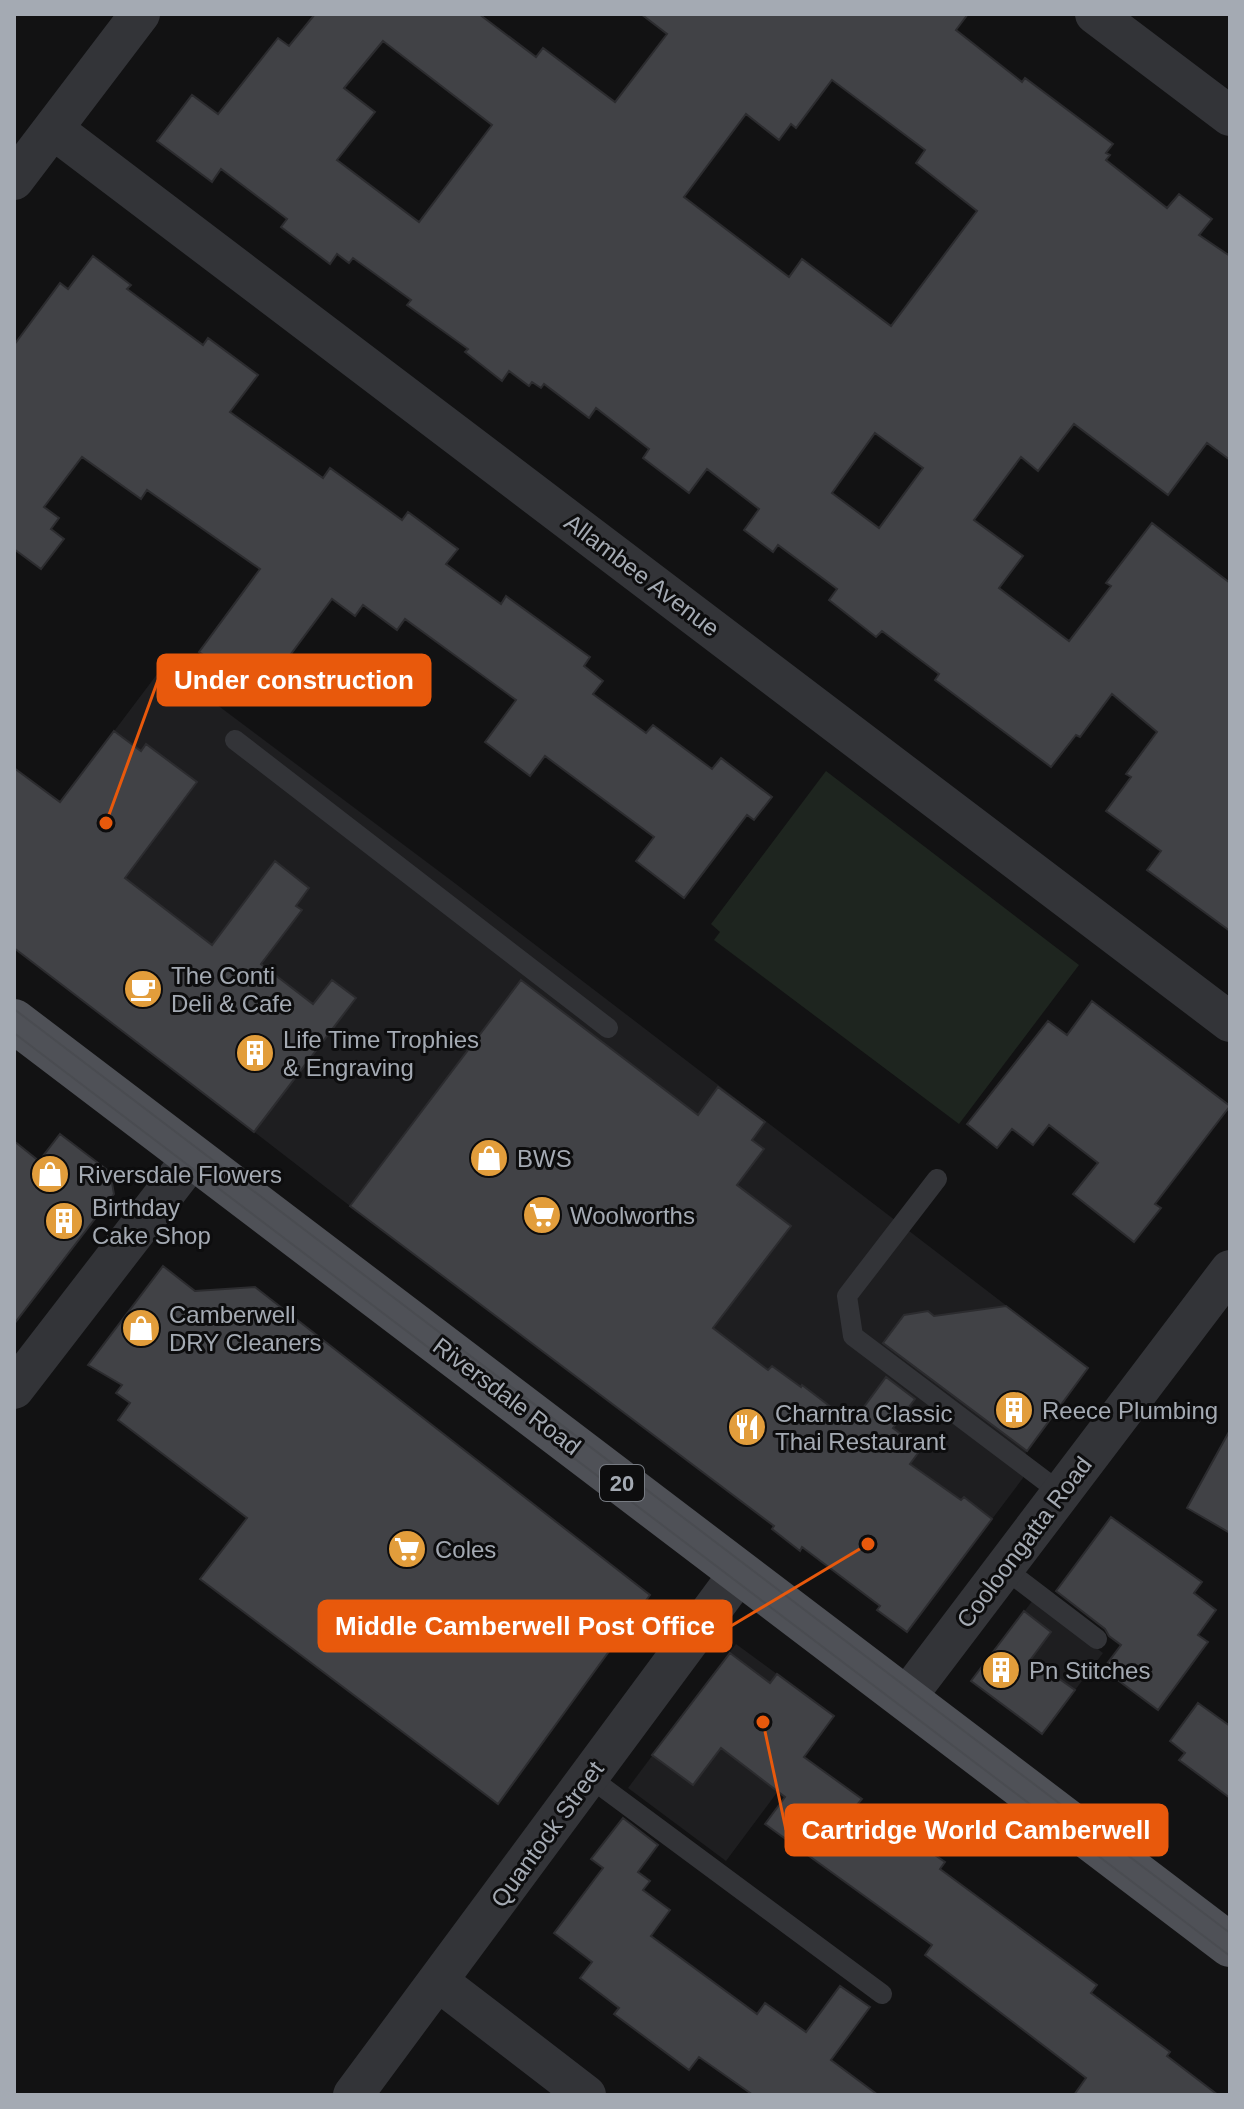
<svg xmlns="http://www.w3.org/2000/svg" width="1244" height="2109" viewBox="0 0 1244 2109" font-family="Arial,sans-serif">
<rect width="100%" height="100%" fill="#121213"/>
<!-- built -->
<path fill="#1e1e20" d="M164 665 452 881 1088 1368 1026 1451 1023 1478 907 1632 877 1610 880 1605 803 1548 800 1551 772 1529 773 1525 350 1206 151 1052 14 864Z
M1033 1600 1103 1653 1042 1734 971 1681Z
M736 1644 834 1716 726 1861 628 1788Z"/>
<!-- green -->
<path fill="#1e251f" d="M826 771 1079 965 959 1124 714 940 720 932 711 924Z"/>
<!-- building -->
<path fill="#414246" stroke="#2c2c2f" stroke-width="2" fill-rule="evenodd" d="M315 14H479L536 57 543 48 615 102 667 34 641 14H968L956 30 1022 82 1025 78 1113 144 1106 153 1110 155 1106 160 1167 208 1179 194 1212 219 1199 235 1230 256V460L1207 443 1168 495 1074 424 1038 471 1021 457 974 520 1023 556 999 588 1069 641 1111 586 1106 583 1152 523 1230 583V931L1147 870 1161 851 1106 811 1131 777 1126 774 1157 732 1112 694 1080 737 1076 735 1051 767 935 680 939 674 882 631 876 637 829 600 837 589 778 545 773 552 744 530 759 509 707 469 689 493 643 458 649 449 596 408 589 418 544 384 541 388 532 382 529 386 509 371 502 381 465 352 468 349 407 305 411 300 353 258 349 263 337 254 330 264 281 227 287 219 221 169 212 182 157 141 192 95 218 114 278 38 289 46ZM383 41 492 125 419 222 337 160 375 112 344 88ZM832 80 925 150 916 163 977 211 891 326 802 259 789 277 684 197 746 114 779 140 791 124 796 128ZM875 433 923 468 879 528 832 493Z
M93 256 131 285 127 289 203 345 208 338 258 375 230 412 323 478 330 468 402 520 408 512 458 549 446 564 501 604 506 596 590 657 584 666 603 681 593 694 646 733 653 725 712 769 721 758 772 797 754 820 747 815 684 898 636 861 654 837 545 756 530 776 485 742 516 700 405 619 397 630 363 605 355 616 332 599 279 670 270 663 241 703 209 680 219 666 199 652 260 569 147 490 141 499 82 457 44 507 59 518 51 529 64 539 41 569 14 549V345L60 283 68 289Z
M114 731 141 751 146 744 197 782 125 878 212 945 275 861 309 888 296 906 302 910 261 964 313 1004 332 980 356 998 254 1132 14 948V768L60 802Z
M521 980 698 1115 718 1087 765 1122 752 1140 764 1149 737 1185 791 1226 713 1328 768 1370 772 1366 801 1387 802 1385 852 1423 886 1377 915 1399 893 1428 921 1449 910 1464 961 1500 964 1497 992 1519 907 1632 877 1610 880 1606 802 1547 800 1551 772 1529 774 1526 350 1206Z
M1092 1001 1230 1106 1155 1204 1161 1208 1134 1242 1073 1194 1098 1163 1049 1125 1033 1145 1012 1129 997 1148 967 1124 1048 1021 1067 1035Z
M60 1134 110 1172 114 1194 14 1324V1141L39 1161Z
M163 1266 195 1291 255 1287 650 1595 498 1804 200 1579 247 1518 118 1420 130 1403 116 1393 122 1385 88 1365Z
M1006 1306 1088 1368 1027 1451 883 1343 904 1315 928 1311 934 1316Z
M1230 1430V1533L1187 1508Z
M1111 1517 1202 1582 1194 1593 1216 1610 1198 1635 1208 1642 1158 1710 1103 1669 1121 1645 1109 1636 1105 1629 1056 1591Z
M1024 1611 1051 1632 1031 1659 1075 1690 1042 1734 971 1681Z
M730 1653 770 1683 777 1674 834 1716 804 1757 862 1799 856 1806 909 1846 913 1840 945 1862 940 1869 1097 1985 1091 1993 1170 2052 1167 2056 1218 2095H1074L1086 2078 925 1955 932 1945 765 1824 785 1797 721 1748 693 1785 652 1755Z
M1198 1703 1230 1726V1798L1179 1760 1185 1753 1170 1741Z
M623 1818 658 1845 638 1872 650 1881 643 1890 670 1910 651 1936 757 2014 765 2003 806 2032 840 1986 870 2007 831 2060 878 2095H753L699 2057 689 2070 614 2014 619 2008 580 1978 592 1962 554 1933 603 1868 591 1859Z"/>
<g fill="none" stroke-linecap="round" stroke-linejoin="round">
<!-- service -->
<path stroke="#333438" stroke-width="20" d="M235 740 608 1028
M937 1179 847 1296 853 1336 1061 1493
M1005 1569 1097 1639
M589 1777 882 1994"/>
<!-- minor -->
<path stroke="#333438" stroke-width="40" d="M1095 14 1230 116
M53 129 1230 1022
M14 180 140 14
M14 1389 193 1157
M905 1699 1230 1270
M439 1982 586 2095
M353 2095 740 1572"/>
<!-- primary -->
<path stroke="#4f5157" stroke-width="44" d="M14 1021 1230 1945"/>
<!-- tram -->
<path stroke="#4a4c51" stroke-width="2" d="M14 1009 1230 1933
M14 1033 1230 1956"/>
</g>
<!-- icons -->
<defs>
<symbol id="cafe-disc" viewBox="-11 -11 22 22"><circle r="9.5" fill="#e29d3b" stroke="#0d0d0e"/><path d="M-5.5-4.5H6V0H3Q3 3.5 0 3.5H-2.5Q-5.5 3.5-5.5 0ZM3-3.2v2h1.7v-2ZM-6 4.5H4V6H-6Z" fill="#fff"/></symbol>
<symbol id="building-disc" viewBox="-11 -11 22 22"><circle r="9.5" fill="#e29d3b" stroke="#0d0d0e"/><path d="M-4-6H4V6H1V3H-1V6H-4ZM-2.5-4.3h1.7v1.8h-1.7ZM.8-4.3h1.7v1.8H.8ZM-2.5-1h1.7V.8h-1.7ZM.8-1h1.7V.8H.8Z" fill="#fff"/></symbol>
<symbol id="shop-disc" viewBox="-11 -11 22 22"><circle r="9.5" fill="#e29d3b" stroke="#0d0d0e"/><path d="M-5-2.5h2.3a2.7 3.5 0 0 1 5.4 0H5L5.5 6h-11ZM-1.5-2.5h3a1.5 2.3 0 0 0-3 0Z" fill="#fff"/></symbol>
<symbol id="supermarket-disc" viewBox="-11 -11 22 22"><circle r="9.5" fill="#e29d3b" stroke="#0d0d0e"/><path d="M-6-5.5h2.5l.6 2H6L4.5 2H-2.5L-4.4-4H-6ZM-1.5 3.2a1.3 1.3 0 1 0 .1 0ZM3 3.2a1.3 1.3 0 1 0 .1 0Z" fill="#fff"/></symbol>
<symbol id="restaurant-disc" viewBox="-11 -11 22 22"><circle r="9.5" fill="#e29d3b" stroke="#0d0d0e"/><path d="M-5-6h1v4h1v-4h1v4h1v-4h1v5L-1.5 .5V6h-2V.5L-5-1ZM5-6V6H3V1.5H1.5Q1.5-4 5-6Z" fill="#fff"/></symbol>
</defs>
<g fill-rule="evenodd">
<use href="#cafe-disc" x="121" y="967" width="44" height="44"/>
<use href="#building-disc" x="233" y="1031" width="44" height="44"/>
<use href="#shop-disc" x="467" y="1136" width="44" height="44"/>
<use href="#shop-disc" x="28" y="1152" width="44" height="44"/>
<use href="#supermarket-disc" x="520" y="1193" width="44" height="44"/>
<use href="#building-disc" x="42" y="1199" width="44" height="44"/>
<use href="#shop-disc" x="119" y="1306" width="44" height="44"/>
<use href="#building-disc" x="992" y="1388" width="44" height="44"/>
<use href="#restaurant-disc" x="725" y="1405" width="44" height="44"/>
<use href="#supermarket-disc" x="385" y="1527" width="44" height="44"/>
<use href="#building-disc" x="979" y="1648" width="44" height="44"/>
</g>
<g text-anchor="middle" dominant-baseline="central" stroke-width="6" stroke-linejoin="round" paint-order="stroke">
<!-- shield labels -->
<rect fill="#0d0d0e" stroke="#777b82" stroke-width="2" x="600" y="1465" width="44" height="36" rx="6"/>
<g font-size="22" font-weight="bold" fill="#a4aab3">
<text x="622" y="1483">20</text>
</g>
<!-- street labels -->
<g font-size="24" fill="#a4aab3" stroke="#0d0d0e">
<text transform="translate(642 575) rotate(37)">Allambee Avenue</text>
<text transform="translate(507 1396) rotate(37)">Riversdale Road</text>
<text transform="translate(1024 1542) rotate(-53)">Cooloongatta Road</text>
<text transform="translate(547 1834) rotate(-54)">Quantock Street</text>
</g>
<!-- poi labels -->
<g font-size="24" fill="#a4aab3" stroke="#0d0d0e" text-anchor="start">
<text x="171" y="975">The Conti<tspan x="171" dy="28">Deli &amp; Cafe</tspan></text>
<text x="283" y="1039">Life Time Trophies<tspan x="283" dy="28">&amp; Engraving</tspan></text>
<text x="517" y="1158">BWS</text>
<text x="78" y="1174">Riversdale Flowers</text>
<text x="92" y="1207">Birthday<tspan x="92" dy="28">Cake Shop</tspan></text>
<text x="570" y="1215">Woolworths</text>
<text x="169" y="1314">Camberwell<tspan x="169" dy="28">DRY Cleaners</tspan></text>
<text x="1042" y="1410">Reece Plumbing</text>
<text x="775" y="1413">Charntra Classic<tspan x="775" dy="28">Thai Restaurant</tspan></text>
<text x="435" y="1549">Coles</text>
<text x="1029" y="1670">Pn Stitches</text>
</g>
</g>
<!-- callouts -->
<path fill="none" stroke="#e8590c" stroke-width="3" d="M106 823L158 680M868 1544L731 1626M763 1722L786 1830"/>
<g fill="#e8590c" stroke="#0d0d0e" stroke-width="3">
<circle cx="106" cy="823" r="8"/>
<circle cx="868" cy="1544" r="8"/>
<circle cx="763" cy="1722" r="8"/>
</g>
<g fill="#e8590c" stroke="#e8590c" stroke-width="3">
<rect x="158" y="655" width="272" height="50" rx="8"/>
<rect x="319" y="1601" width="412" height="50" rx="8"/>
<rect x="786" y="1805" width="381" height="50" rx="8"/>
</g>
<g font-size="26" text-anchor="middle" font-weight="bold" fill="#fff">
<text x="294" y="689">Under construction</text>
<text x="525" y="1635">Middle Camberwell Post Office</text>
<text x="976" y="1839">Cartridge World Camberwell</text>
</g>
<!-- border -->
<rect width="1244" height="2109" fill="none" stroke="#a4aab3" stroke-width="32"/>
</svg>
